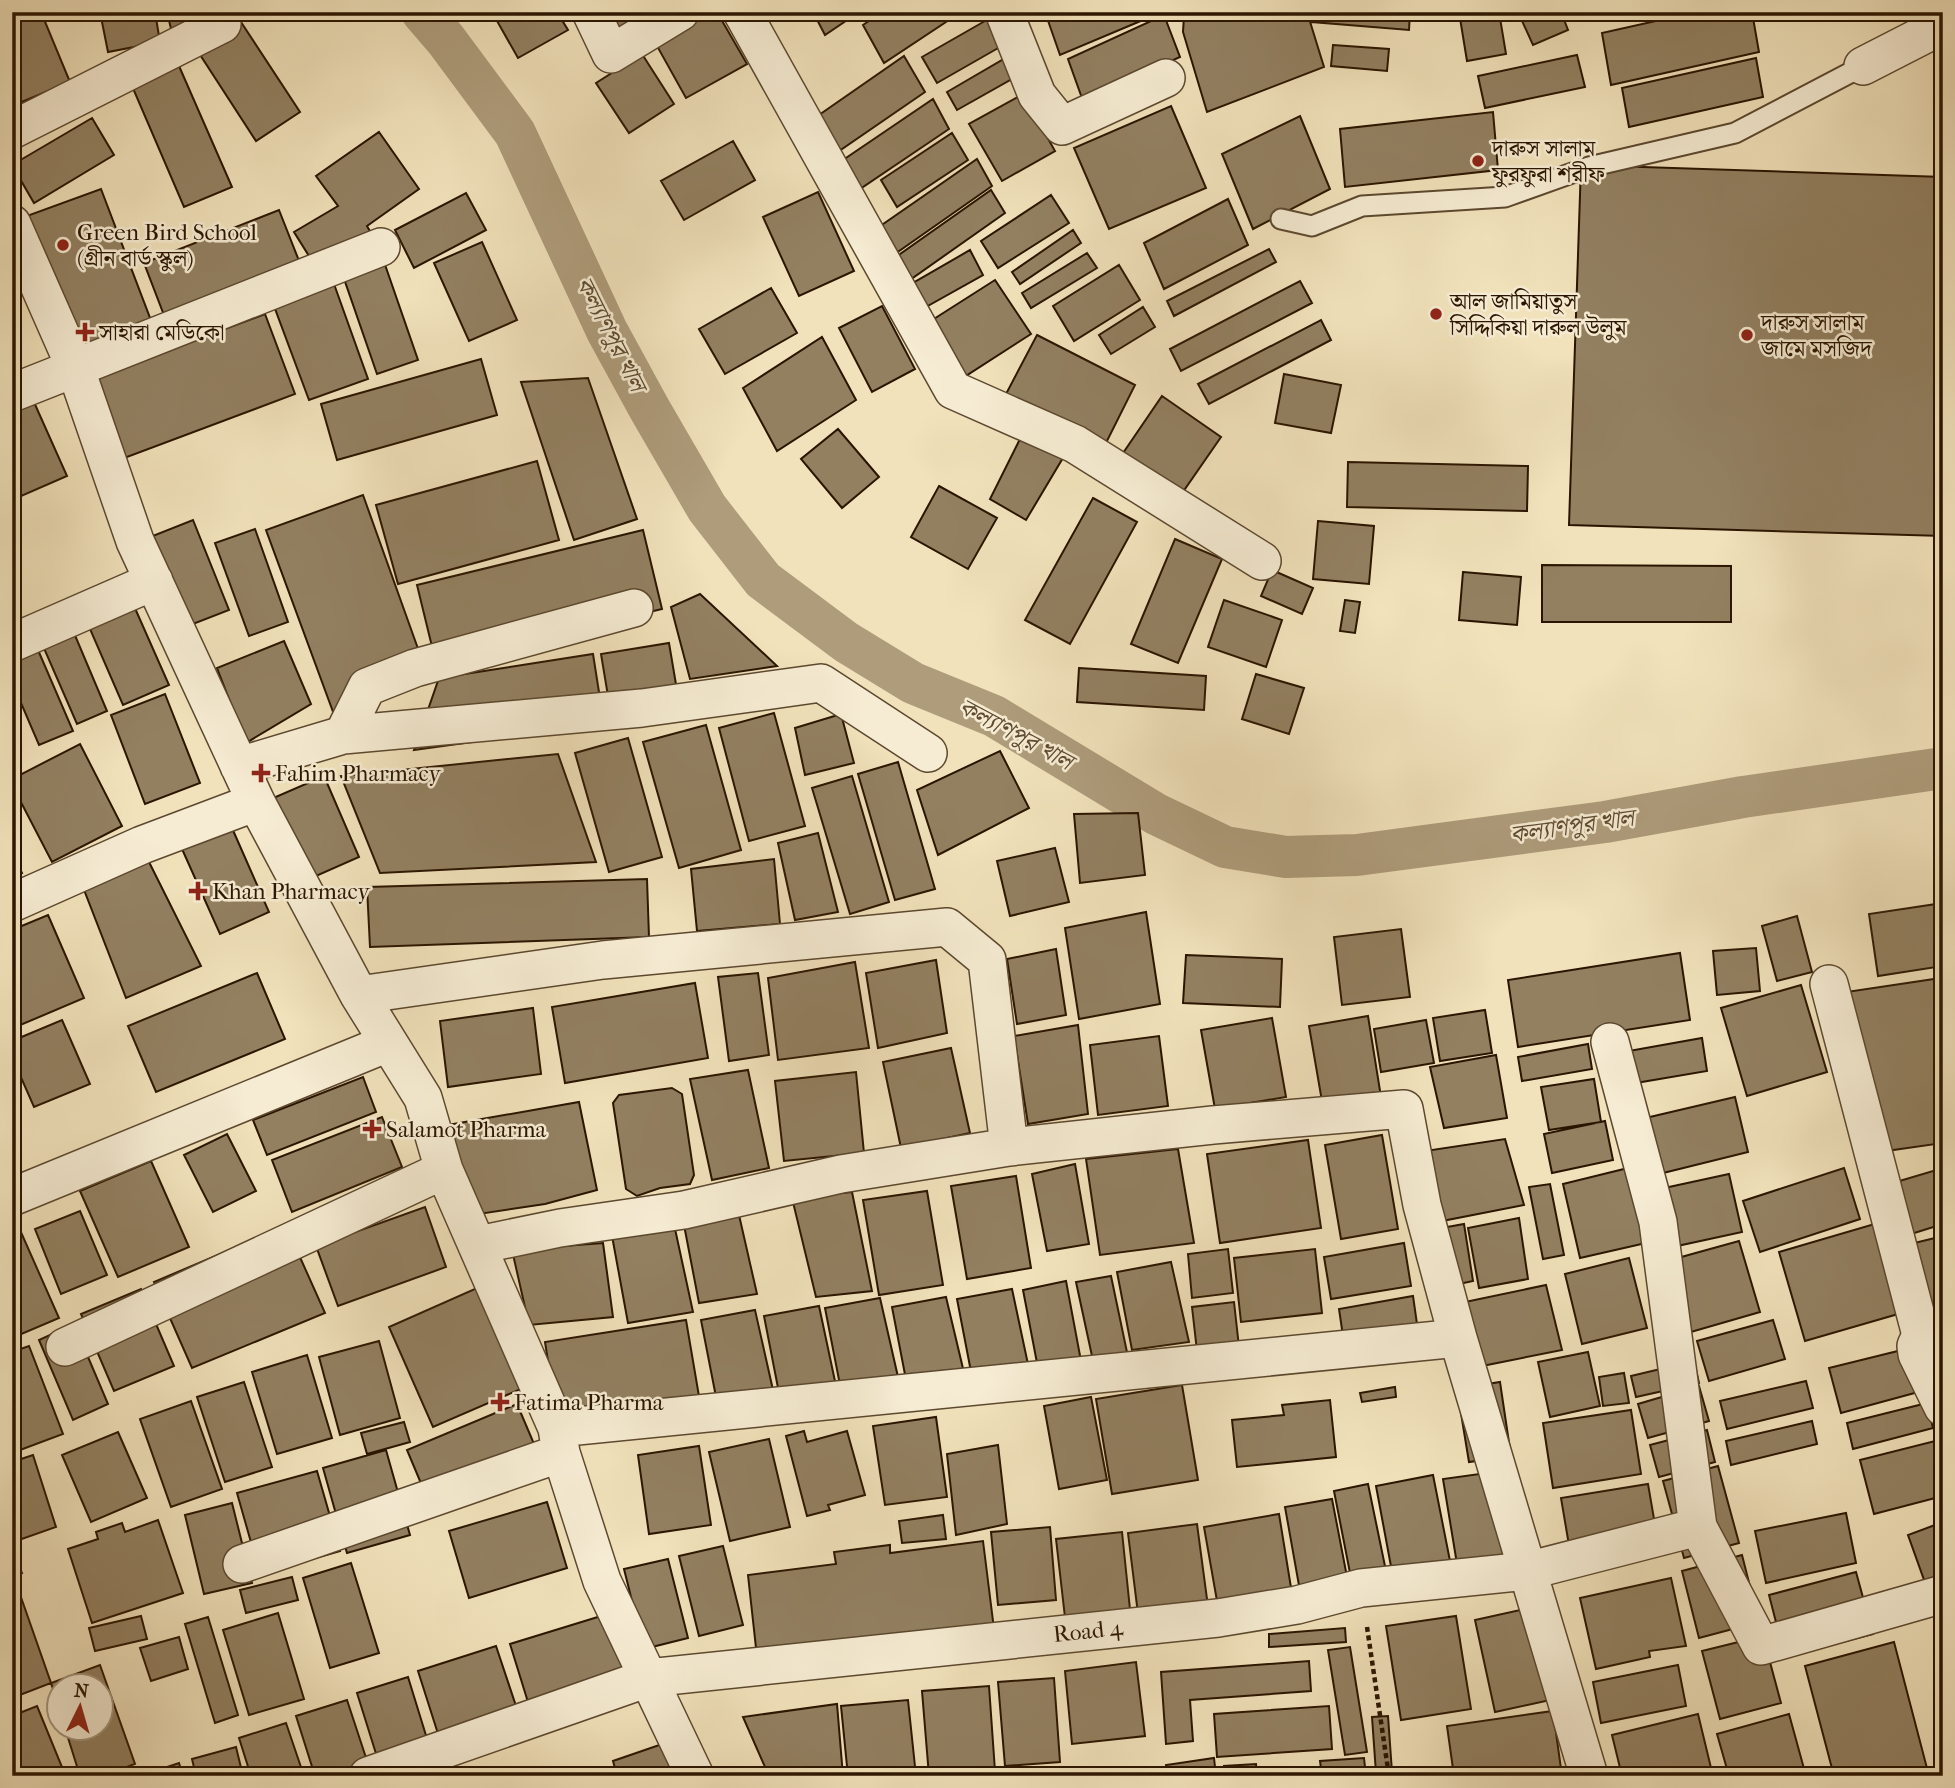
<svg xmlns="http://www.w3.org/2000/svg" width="1955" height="1788" viewBox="0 0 1955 1788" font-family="'IM FELL French Canon','Noto Serif Bengali',serif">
<rect width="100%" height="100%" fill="#f1e2bb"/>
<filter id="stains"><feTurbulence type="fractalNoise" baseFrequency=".00286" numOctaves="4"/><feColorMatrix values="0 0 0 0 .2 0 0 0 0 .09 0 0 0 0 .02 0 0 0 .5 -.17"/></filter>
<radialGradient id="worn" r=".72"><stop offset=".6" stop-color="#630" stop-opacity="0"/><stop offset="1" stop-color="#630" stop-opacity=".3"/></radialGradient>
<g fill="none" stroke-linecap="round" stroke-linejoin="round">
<!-- canal -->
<path stroke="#ae9c7b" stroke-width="42" d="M422 12 446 40 515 133 607 331 649 408 707 508 763 580 846 642 913 683 994 716 1156 814 1225 847 1286 857 1357 855 1605 822 1743 797 1943 768"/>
</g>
<!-- building -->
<path fill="#928061" stroke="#2b1500" stroke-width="2" d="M12 12H41L70 82 12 106Z
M100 12H155L160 42 108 52Z
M167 12H201L204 27 172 33Z
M492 12H557L568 30 518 58Z
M609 12H651L620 32Z
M698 12H717L747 64 686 98 652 37Z
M813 12H859L825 35Z
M882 12H961L884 63 863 25Z
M1045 12H1162L1060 55Z
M1165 12H1182L1167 18Z
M1195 12H1307L1324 67 1207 112 1183 32 1184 16Z
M1313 12H1410L1409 30 1312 22Z
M1459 12H1499L1506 54 1467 61Z
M1518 12H1561L1568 30 1533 45Z
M1696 12H1752L1759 52 1611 85 1602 33Z
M1164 15 1180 57 1083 101 1068 59Z
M992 17 1007 43 937 83 922 57Z
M239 19 300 112 256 141 195 47Z
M1333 45 1389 49 1387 71 1331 66Z
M642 54 674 104 629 133 596 83Z
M1577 55 1585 87 1485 108 1478 76Z
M904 56 925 92 826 160 806 124Z
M1009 56 1019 75 957 110 947 92Z
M1756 58 1763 97 1629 127 1622 88Z
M179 66 232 187 184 207 132 86Z
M1023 94 1055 151 1002 181 969 124Z
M933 99 949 129 860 189 843 160Z
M1171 106 1206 188 1109 229 1074 148Z
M1493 112 1498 170 1345 187 1340 129Z
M1300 116 1330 189 1253 229 1222 154Z
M92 118 114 155 34 203 12 165Z
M379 132 419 189 367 226 375 240 319 272 294 232 338 206 316 176Z
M952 133 968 160 897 207 881 180Z
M733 141 755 180 684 220 661 181Z
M977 159 992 186 892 256 876 229Z
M1581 165 1943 177V536L1569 525Z
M101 189 155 331 78 360 24 217Z
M991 190 1005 213 907 282 893 259Z
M818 192 854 271 799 296 763 217Z
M466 193 486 230 414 268 395 230Z
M1051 195 1069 223 998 268 981 241Z
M1228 199 1248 245 1164 289 1144 243Z
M279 210 303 271 167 323 144 263Z
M1073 230 1081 243 1020 284 1012 272Z
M482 242 517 320 469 341 434 263Z
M1269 249 1276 262 1174 316 1167 301Z
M970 250 983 275 926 307 913 283Z
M1087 253 1097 268 1031 308 1022 293Z
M382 256 418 360 377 374 341 270Z
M1119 265 1140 300 1074 341 1053 306Z
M995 280 1031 334 961 379 926 324Z
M1300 281 1312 303 1181 371 1170 349Z
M334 284 368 379 309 400 274 306Z
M771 288 797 333 725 374 699 329Z
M882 306 915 369 872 392 839 328Z
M1143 307 1155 327 1111 354 1099 335Z
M265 314 295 394 119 460 89 379Z
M1321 320 1331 340 1209 404 1198 384Z
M1037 335 1135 385 1105 445 1006 394Z
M822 337 856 400 777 451 743 388Z
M481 359 497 415 337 460 321 404Z
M1284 374 1341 385 1331 433 1275 423Z
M588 378 637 519 574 540 521 382Z
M29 391 67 476 12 500V398Z
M1162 396 1221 437 1178 499 1119 459Z
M1031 417 1073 441 1026 520 990 499Z
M838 429 879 477 842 508 801 459Z
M537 461 559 540 398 584 376 505Z
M1348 462 1528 466 1527 511 1347 507Z
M939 486 997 518 968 569 911 537Z
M363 495 426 671 339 728 266 530Z
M1093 498 1137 522 1070 644 1025 620Z
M193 520 229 610 175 631 140 541Z
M1318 521 1374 526 1369 584 1313 579Z
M255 529 288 622 249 636 215 543Z
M643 530 662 609 436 663 417 585Z
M1175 539 1222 559 1178 663 1131 644Z
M1542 565 1731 566V622H1542Z
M1272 570 1313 588 1302 614 1261 596Z
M1463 572 1521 577 1517 625 1459 620Z
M700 594 777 666 690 679 671 607Z
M1224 600 1282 620 1266 667 1208 647Z
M1345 600 1360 602 1355 633 1340 631Z
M134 606 169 685 123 705 90 629Z
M74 633 107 711 77 724 43 646Z
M284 641 311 704 246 743 217 668Z
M669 643 681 714 613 726 601 654Z
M38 650 73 731 39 745 12 682V661Z
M593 654 604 724 414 750 439 678Z
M1079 668 1206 676 1204 710 1077 702Z
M1256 674 1304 688 1289 734 1242 719Z
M165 694 200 783 145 804 111 715Z
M774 713 805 826 749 841 719 728Z
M841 714 854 763 805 775 795 728Z
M706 725 741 850 679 868 643 742Z
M628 738 662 857 609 872 575 753Z
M80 744 122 826 52 862 12 785V779Z
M1000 751 1029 808 938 855 917 790Z
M558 754 596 862 380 873 341 776Z
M898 762 935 889 895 900 858 774Z
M324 776 359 857 307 880 271 799Z
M852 776 889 902 850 914 812 788Z
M1138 813 1145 875 1080 883 1074 814Z
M232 828 269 912 220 934 182 849Z
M818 833 838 912 795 920 778 843Z
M1055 848 1069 902 1010 916 997 861Z
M12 854 22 873 12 878Z
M145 854 201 966 126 998 81 882Z
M774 859 780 924 697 931 691 869Z
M647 879 649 937 370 947 367 887Z
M1943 903V966L1878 976 1869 914Z
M1146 912 1160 1004 1079 1019 1065 928Z
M48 915 84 998 18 1026 12 1012V930Z
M1797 916 1812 972 1777 981 1762 926Z
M1401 929 1410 997 1342 1005 1334 937Z
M1756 948 1760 991 1717 995 1713 951Z
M1056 949 1066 1015 1017 1024 1007 959Z
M1680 953 1690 1020 1518 1047 1508 980Z
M1186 955 1282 959 1280 1007 1183 1003Z
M936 960 947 1033 878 1048 866 973Z
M855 962 869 1048 778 1060 768 978Z
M257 973 285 1039 156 1092 128 1026Z
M758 973 769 1055 729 1061 718 977Z
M1941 978 1943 1143 1858 1155 1833 994Z
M695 983 708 1058 565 1083 552 1007Z
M1801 985 1827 1072 1747 1096 1721 1008Z
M533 1008 541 1074 448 1087 440 1021Z
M1485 1010 1492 1053 1440 1061 1433 1018Z
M1368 1016 1381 1097 1323 1107 1309 1026Z
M1272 1018 1286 1097 1215 1109 1201 1030Z
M62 1020 90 1084 34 1107 12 1057V1041Z
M1426 1020 1434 1063 1381 1072 1374 1029Z
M1078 1025 1088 1114 1028 1124 1014 1036Z
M1159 1036 1168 1106 1098 1115 1090 1045Z
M1702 1038 1707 1071 1618 1086 1612 1054Z
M1588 1044 1592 1069 1522 1081 1518 1057Z
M951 1048 970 1133 901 1148 883 1062Z
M1496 1055 1507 1118 1444 1128 1430 1067Z
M748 1070 769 1168 712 1180 690 1079Z
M856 1072 864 1153 784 1161 775 1081Z
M363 1077 376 1112 267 1155 253 1120Z
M1594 1079 1601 1122 1549 1130 1541 1087Z
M672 1088 682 1094 694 1175 690 1184 660 1188 637 1196 626 1189 613 1103 619 1095Z
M1735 1097 1748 1152 1651 1176 1637 1120Z
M579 1102 597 1190 545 1204 479 1214 442 1126Z
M382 1117 402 1167 292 1212 272 1160Z
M1605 1121 1613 1160 1552 1173 1544 1134Z
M227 1134 256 1191 213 1212 184 1155Z
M1382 1135 1398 1229 1341 1239 1325 1145Z
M1505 1139 1524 1205 1437 1222 1425 1151Z
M1308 1140 1321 1228 1220 1243 1207 1154Z
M1178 1149 1194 1243 1100 1255 1086 1159Z
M151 1161 189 1247 118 1277 80 1191Z
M1075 1164 1089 1244 1047 1251 1032 1174Z
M1628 1168 1646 1243 1580 1258 1563 1184Z
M1844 1168 1860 1219 1760 1252 1743 1201Z
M1943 1168V1224L1892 1240 1876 1188Z
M1729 1174 1742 1232 1668 1248 1655 1190Z
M1016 1176 1031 1268 967 1279 951 1186Z
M1550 1184 1564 1255 1543 1259 1529 1187Z
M927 1191 943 1285 879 1295 863 1200Z
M852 1192 872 1291 816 1297 792 1198Z
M425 1207 446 1267 338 1306 316 1246Z
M80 1211 107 1275 61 1294 35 1229Z
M672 1215 693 1312 628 1323 610 1225Z
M739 1215 757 1294 699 1303 684 1225Z
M1519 1218 1528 1279 1479 1288 1468 1228Z
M16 1221 59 1318 12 1338V1222Z
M1878 1223 1905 1312 1805 1341 1779 1252Z
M1464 1224 1473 1281 1445 1287 1436 1229Z
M286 1226 325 1313 192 1368 154 1282Z
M1943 1236V1312L1920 1318 1902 1246Z
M1739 1241 1760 1312 1677 1336 1656 1264Z
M603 1243 613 1317 529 1325 512 1250Z
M1404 1243 1411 1286 1331 1299 1324 1257Z
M1228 1249 1233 1293 1192 1298 1188 1254Z
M1315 1249 1322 1313 1241 1322 1234 1258Z
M1629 1258 1647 1328 1582 1344 1565 1274Z
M1171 1262 1189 1342 1132 1350 1117 1272Z
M1111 1276 1128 1357 1092 1356 1076 1282Z
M1066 1281 1081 1361 1038 1368 1023 1290Z
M486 1284 530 1385 433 1427 389 1327Z
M1546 1285 1562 1350 1477 1367 1465 1302Z
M141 1289 174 1366 114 1391 81 1314Z
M1012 1289 1029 1369 972 1377 957 1299Z
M1413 1296 1417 1324 1343 1336 1339 1309Z
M946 1297 965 1377 907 1385 892 1307Z
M880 1298 898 1377 840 1385 825 1308Z
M1234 1302 1239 1347 1197 1351 1192 1307Z
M819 1306 836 1386 779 1393 764 1316Z
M755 1310 773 1390 716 1397 701 1320Z
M686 1320 701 1408 559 1431 545 1342Z
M1773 1320 1785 1359 1709 1381 1697 1341Z
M74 1324 108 1404 73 1420 39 1340Z
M379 1341 400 1418 340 1435 319 1357Z
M29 1346 63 1434 12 1453V1352Z
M1910 1348 1922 1391 1841 1413 1829 1368Z
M1588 1352 1600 1406 1550 1417 1538 1362Z
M307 1355 332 1438 277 1454 252 1372Z
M1694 1361 1699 1383 1636 1397 1631 1376Z
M1624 1373 1629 1403 1603 1406 1599 1377Z
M1806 1381 1813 1408 1727 1429 1720 1401Z
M244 1382 272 1467 225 1482 197 1397Z
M1500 1382 1511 1456 1469 1462 1457 1389Z
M1182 1385 1198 1480 1112 1494 1096 1399Z
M1699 1386 1709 1421 1648 1438 1638 1404Z
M1395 1387 1396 1397 1362 1402 1360 1393Z
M1091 1397 1107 1480 1059 1489 1044 1406Z
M1330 1400 1336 1457 1237 1467 1232 1420 1284 1415 1282 1405Z
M191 1401 222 1489 171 1507 140 1419Z
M1927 1403 1933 1428 1853 1449 1847 1423Z
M517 1404 543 1465 433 1512 407 1450Z
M1631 1410 1641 1474 1553 1488 1543 1423Z
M936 1417 947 1497 885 1505 873 1426Z
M1812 1421 1817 1444 1731 1465 1726 1441Z
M404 1422 410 1442 367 1454 361 1433Z
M1707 1430 1715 1462 1659 1477 1650 1445Z
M804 1431 807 1442 847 1431 865 1495 828 1505 830 1510 807 1516 786 1436Z
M118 1432 147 1498 91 1522 62 1455Z
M769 1439 790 1527 730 1541 709 1452Z
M1943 1439V1496L1874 1514 1860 1460Z
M998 1445 1007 1524 956 1535 947 1454Z
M699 1446 711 1525 649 1534 638 1455Z
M386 1450 410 1535 347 1553 323 1468Z
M33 1455 56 1527 19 1540 12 1521V1462Z
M1718 1466 1739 1543 1684 1558 1663 1481Z
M317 1471 340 1551 260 1574 237 1493Z
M1501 1471 1516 1561 1458 1570 1443 1479Z
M1433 1475 1451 1566 1393 1577 1376 1486Z
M1368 1484 1386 1571 1351 1578 1334 1491Z
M1648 1484 1659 1548 1572 1563 1561 1498Z
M1332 1499 1348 1582 1300 1591 1285 1507Z
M547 1502 567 1568 469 1598 449 1531Z
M232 1503 252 1583 204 1594 185 1515Z
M1846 1513 1856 1563 1766 1583 1755 1531Z
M1279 1514 1294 1606 1220 1618 1204 1527Z
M943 1515 946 1539 902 1543 899 1521Z
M158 1520 183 1593 92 1623 68 1549 98 1539 96 1532 122 1523 125 1532Z
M1943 1522V1617L1938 1619 1908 1535Z
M1197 1524 1209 1614 1139 1622 1128 1533Z
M1050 1527 1056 1600 998 1605 991 1532Z
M1122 1532 1131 1619 1066 1626 1056 1539Z
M983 1541 994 1629 757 1657 748 1575 836 1564 834 1552 890 1545V1553Z
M723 1546 743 1625 699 1636 679 1556Z
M12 1550 22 1573 12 1576Z
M1742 1555 1759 1622 1699 1638 1682 1571Z
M668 1559 688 1638 644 1649 624 1569Z
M351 1563 379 1653 330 1668 303 1578Z
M1856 1572 1873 1634 1785 1657 1769 1595Z
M292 1577 298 1600 246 1613 240 1590Z
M1671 1578 1686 1646 1649 1651 1650 1657 1596 1669 1580 1598Z
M16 1583 51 1683 12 1698V1584Z
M1543 1605 1564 1697 1495 1712 1475 1620Z
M614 1612 641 1695 536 1728 510 1644Z
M278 1613 304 1699 249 1715 223 1630Z
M141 1616 147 1639 95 1651 89 1628Z
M1456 1616 1471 1709 1401 1720 1386 1626Z
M208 1617 238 1715 215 1723 185 1624Z
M1345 1628 1346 1642 1269 1647V1634Z
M1763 1636 1781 1703 1720 1719 1702 1651Z
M179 1637 188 1669 151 1681 140 1648Z
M1894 1642 1929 1776H1834L1805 1666Z
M496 1646 526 1736 447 1762 418 1671Z
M1350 1647 1367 1752 1345 1755 1328 1650Z
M1309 1661 1311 1691 1190 1700 1193 1741 1166 1744 1161 1672Z
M1136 1662 1145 1736 1072 1744 1065 1671Z
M100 1665 135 1764 102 1776H80L65 1728H102V1686H60V1710L51 1683Z
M1678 1665 1686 1706 1601 1723 1593 1682Z
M408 1677 436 1768 383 1776 357 1693Z
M1054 1678 1060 1762 1005 1766 998 1682Z
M989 1686 995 1771 929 1776 922 1691Z
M347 1700 372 1776H315L296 1716Z
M908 1700 916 1776H848L841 1706Z
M837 1704 843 1776H769L743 1717Z
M37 1706 64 1772 54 1776H12V1716Z
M1329 1706 1332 1749 1217 1757 1214 1714Z
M1553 1711 1562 1776H1454L1447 1726Z
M1698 1714 1712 1772 1696 1776H1622L1612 1735Z
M1789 1714 1806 1776H1729L1717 1734Z
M1388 1716 1392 1772 1376 1773 1372 1717Z
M286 1723 304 1776H251L239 1738Z
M668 1742 680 1776H617L613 1761Z
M236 1747 243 1776H196L192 1759Z
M1214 1758 1216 1776H1168L1166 1765Z
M1364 1758 1366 1776H1322L1320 1761Z
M179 1763 183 1776H140Z
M1256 1764 1257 1776H1225L1224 1766Z
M609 1768 612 1776H585Z
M1151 1769 1152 1776H1113V1774Z"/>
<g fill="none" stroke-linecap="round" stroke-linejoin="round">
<defs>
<path id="lane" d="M1281 219 1312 226 1362 206 1505 197 1589 167 1735 133 1863 66"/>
<path id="street" d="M591 12 611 54 680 12
M742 12 953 390 1075 444 1262 561
M1004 12 1037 95 1062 126 1166 78
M1863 66 1943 25
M12 130 222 24
M12 224 75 367 135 541 256 802 359 995 423 1098 444 1170 557 1428 561 1453 602 1581 695 1776
M12 393 381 247
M12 643 154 581
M343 735 367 687 415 668 634 608
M239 766 343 735 642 708 821 683 928 753
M12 903 142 845 256 802
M1829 984 1921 1335 1916 1346 1917 1354 1943 1407
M359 995 603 960 947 927 987 960 1009 1147
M1610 1042 1658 1222 1698 1527 1761 1646 1943 1594
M12 1197 388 1043
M478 1245 560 1228 684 1210 841 1174 1009 1147 1213 1125 1404 1109 1422 1205 1458 1338 1589 1776
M65 1347 444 1170
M557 1428 1458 1338
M242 1564 561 1453
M368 1776 648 1678 1218 1618 1297 1605 1361 1588 1527 1571 1698 1527"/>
</defs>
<!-- lane casing -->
<use href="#lane" stroke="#5c482f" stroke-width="23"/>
<!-- street casing -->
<use href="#street" stroke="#5c482f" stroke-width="40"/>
<!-- path -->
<path stroke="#2b1500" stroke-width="4.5" stroke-dasharray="5 3.5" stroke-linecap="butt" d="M1367 1627 1389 1776"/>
<!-- lane -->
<use href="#lane" stroke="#f6ecd3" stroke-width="19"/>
<!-- street -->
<use href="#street" stroke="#f6ecd3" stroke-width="37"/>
</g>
<!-- markers -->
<g fill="#8f2418" stroke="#f6ecd3" stroke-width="2.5">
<circle cx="1478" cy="161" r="7"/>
<circle cx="63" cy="245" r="7"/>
<circle cx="1436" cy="314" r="7"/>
<path d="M81.5 321.5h7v7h7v7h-7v7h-7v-7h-7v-7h7z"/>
<circle cx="1747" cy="335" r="7"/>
<path d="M257.5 762.5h7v7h7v7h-7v7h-7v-7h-7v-7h7z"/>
<path d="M194.5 880.5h7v7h7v7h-7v7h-7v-7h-7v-7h7z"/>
<path d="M368.5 1118.5h7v7h7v7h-7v7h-7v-7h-7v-7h7z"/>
<path d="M496.5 1391.5h7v7h7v7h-7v7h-7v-7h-7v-7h7z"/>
</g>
<g text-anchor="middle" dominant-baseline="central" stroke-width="5" stroke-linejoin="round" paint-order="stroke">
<!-- poi labels -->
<g font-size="23" fill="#2b1500" stroke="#f6ecd3" text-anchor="start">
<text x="1492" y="148">দারুস সালাম<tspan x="1492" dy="26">ফুরফুরা শরীফ</tspan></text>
<text x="77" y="232">Green Bird School<tspan x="77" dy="26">(গ্রীন বার্ড স্কুল)</tspan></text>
<text x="1450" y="301">আল জামিয়াতুস<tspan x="1450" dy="26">সিদ্দিকিয়া দারুল উলুম</tspan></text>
<text x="1761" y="322">দারুস সালাম<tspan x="1761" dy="26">জামে মসজিদ</tspan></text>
<text x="99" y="332">সাহারা মেডিকো</text>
<text x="275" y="773">Fahim Pharmacy</text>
<text x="212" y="891">Khan Pharmacy</text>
<text x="386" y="1129">Salamot Pharma</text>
<text x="514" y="1402">Fatima Pharma</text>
</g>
<!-- street labels -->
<g font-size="23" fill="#2b1500" stroke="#f6ecd3">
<text transform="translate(1088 1631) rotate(-6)">Road 4</text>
</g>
<!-- water labels -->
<g font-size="24" font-style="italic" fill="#5f4b31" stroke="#f6ecd3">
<text transform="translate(611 334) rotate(63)">কল্যাণপুর খাল</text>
<text transform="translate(1016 734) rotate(28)">কল্যাণপুর খাল</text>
<text transform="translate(1572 826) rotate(-8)">কল্যাণপুর খাল</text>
</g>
</g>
<!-- margin -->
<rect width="1955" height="1788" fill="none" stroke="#f1e2bb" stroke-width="42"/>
<rect x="14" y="14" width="1927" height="1760" fill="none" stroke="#2b1500" stroke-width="3.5"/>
<rect x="21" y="21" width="1913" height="1746" fill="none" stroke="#2b1500" stroke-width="2"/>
<!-- north arrow -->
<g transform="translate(80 1707) rotate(5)"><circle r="33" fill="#f6ecd3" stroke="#a5967f" stroke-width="2"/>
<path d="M0-5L12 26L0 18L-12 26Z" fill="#8f2418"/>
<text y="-10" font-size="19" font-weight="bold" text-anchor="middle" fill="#2b1500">N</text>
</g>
<rect width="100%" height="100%" filter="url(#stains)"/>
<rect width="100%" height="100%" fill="url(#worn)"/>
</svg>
